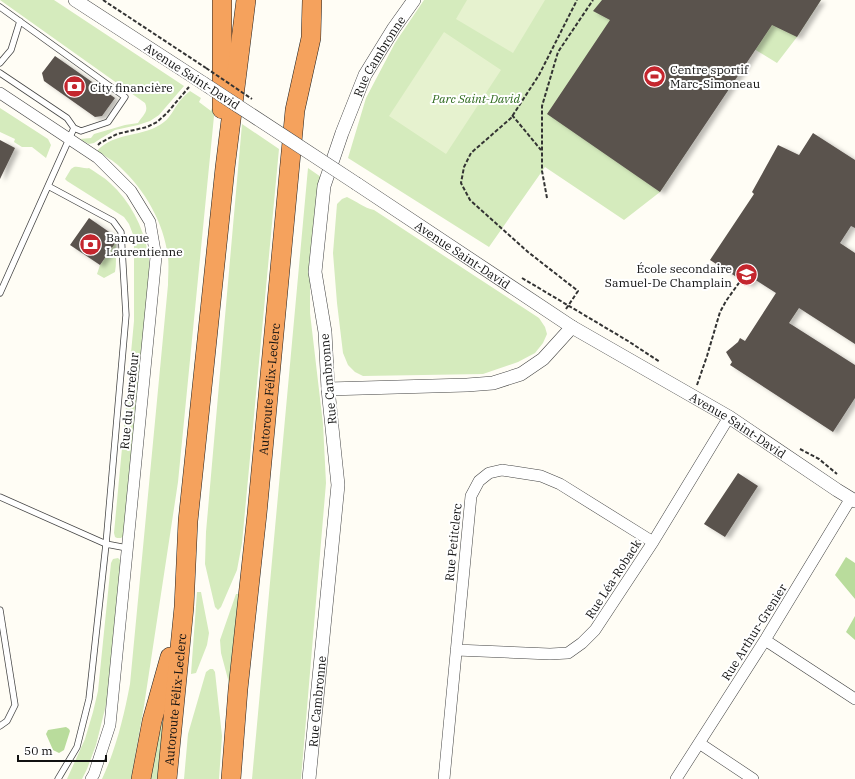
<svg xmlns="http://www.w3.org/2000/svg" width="855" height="779" viewBox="0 0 855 779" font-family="'IBM Plex Serif',serif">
<defs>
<filter id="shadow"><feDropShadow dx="4.5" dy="2.5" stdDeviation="2" flood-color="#0004"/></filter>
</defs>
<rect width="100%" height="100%" fill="#fffdf5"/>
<!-- green -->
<path fill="#d5ebbd" d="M0 0H54L184 86 159 115 150 121 138 125 115 130 100 139 94 143 89 144 83 141 80 139 91 138 94 134 125 125 138 123C143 115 149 112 145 103Z
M424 0H821L797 37 777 63 754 49 660 192 624 220 545 167 489 247 348 158 366 98 395 43Z
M190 91 201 98 199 102 211 111 213 105 215 106 178 482 144 706 131 779H102C116 749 124 716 130 684L168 285C168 276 169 266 168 257 164 223 145 190 120 167 114 161 105 156 97 151 115 131 144 138 164 122 171 117 174 108 179 102 182 98 186 94 190 91Z
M0 108 48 139 51 145 46 158 32 147H22L14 142 15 139 0 132Z
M242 124 279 149 242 543 237 570 221 607 218 610 215 607 205 564 206 532Z
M74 167C79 166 84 169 89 168 96 173 104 177 110 183 130 201 143 226 148 253 150 262 150 272 150 281L124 535 121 538H117L115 537 114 533 134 321V237L129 224 124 217 67 181 65 179 71 169Z
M308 168 321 177 310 272V313L323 424 326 483 301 779H252Z
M347 197C356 201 364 208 374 210L539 318 545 327 547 334 543 343 535 353 518 362 483 374 363 376 355 372 348 365 343 353 337 303 333 253 337 204 342 199Z
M116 242C115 252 117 262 115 272L104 278 97 274 100 265Z
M118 558 120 560 122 565 109 693 96 745 87 769 82 779H67L85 739 93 712 98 691 111 563 113 559Z
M197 592H201L209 633 207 645 196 673 191 674Z
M236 594H239L229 683 221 653 220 640Z
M210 669H213L215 672 222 736 219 779H184L188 734 206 672Z
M162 722H164L160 779H148Z"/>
<!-- forest -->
<path fill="#b9dc9c" d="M846 557 855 563V599L835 575Z
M855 616V640L846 632Z
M66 727 69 729 70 731 64 750 59 753 53 750 46 734 48 730Z"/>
<!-- pitch -->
<path fill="#e6f2cf" d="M467 0H545L513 53 456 19Z
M444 32 501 70 446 154 389 116Z"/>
<!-- building -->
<path fill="#5a524d" filter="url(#shadow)" d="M602 0H821L797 37 772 25 660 192 547 114 610 20 593 11Z
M55 56 115 98 102 116 95 117 44 81 42 73Z
M813 133 855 160V228L851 226 840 243 855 253V344L799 308 789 323 855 365V398L833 432 730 365 732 362 726 352 738 342 740 338 745 341 776 293 754 279 749 285 710 260 754 194 752 192 778 145 799 155Z
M0 140 15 148 0 179Z
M89 218 115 236 116 242 100 265 70 245Z
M738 473 758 486 725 537 704 524Z"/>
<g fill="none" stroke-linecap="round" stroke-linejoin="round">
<defs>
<path id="service" d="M0 7 125 97 108 122 81 131 74 128 0 293
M0 63 11 50 20 21
M0 73 67 118 74 128
M48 186 113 221 121 232 126 315 106 544 89 699 77 747 58 779
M0 497 106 544 127 548
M0 610 15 705 7 721 0 726"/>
<path id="minor" d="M0 93 98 158 131 191 150 222 156 257 110 725 94 774 91 779
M765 640 855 699
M456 650 550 654 568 653 582 643 595 630 653 542 729 417
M699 743 753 779
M444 779 471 496 479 481 489 473 502 470 541 476 560 484 653 542
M676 779 765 640 851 498"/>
<g id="tertiary">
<path d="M75 0 203 83"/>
<path id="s1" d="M357 184 572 327 729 417 837 490 855 501"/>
<path d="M328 389 467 385 493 383 521 374 543 359 572 327"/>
<path id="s2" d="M309 779 338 485 328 389 325 332 315 272 324 186 342 133 365 75 394 28 414 0"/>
</g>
<g id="motorway">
<path d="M222 109V0"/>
<path d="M141 779 152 721 170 657"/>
<path id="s3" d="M167 779 184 607 188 521 225 168 246 0"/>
<path id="s4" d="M231 779 238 689 257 514 295 110 311 38 312 0"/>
</g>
</defs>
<!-- service casing -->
<use href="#service" stroke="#444" stroke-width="7"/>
<!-- minor casing -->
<use href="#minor" stroke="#444" stroke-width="12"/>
<!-- tertiary casing -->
<use href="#tertiary" stroke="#444" stroke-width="14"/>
<!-- motorway casing -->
<use href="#motorway" stroke="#222" stroke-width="20"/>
<!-- path -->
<path stroke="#333" stroke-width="2" stroke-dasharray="4 2" stroke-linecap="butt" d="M103 0 206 68
M512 115 541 150
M98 145 100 143 117 134 147 127 157 122 167 113 189 87
M547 198 542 171V106L558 52 593 0
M522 278 628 341 660 362
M566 309 578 291 528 252 470 200 461 183 464 167 471 153 511 118 539 75 577 0
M697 385 707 356 720 312 726 301 741 280
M800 449 819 459 837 474"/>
<!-- service -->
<use href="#service" stroke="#fff" stroke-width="5.5"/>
<!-- minor -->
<use href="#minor" stroke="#fff" stroke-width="11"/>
<!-- tertiary -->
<use href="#tertiary" stroke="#fff" stroke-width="13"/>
<!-- motorway -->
<use href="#motorway" stroke="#f5a25d" stroke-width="19"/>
<defs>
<path id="tertiary-bridge" d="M203 83 357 184"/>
</defs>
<!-- tertiary-bridge casing -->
<use href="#tertiary-bridge" stroke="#444" stroke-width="14" stroke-linecap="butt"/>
<!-- path-bridge -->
<path stroke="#333" stroke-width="2" stroke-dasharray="4 2" stroke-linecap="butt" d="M206 68 252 99"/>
<!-- tertiary-bridge -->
<use href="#tertiary-bridge" stroke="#fff" stroke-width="13"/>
</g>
<!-- icons -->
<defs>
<symbol id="stadium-disc" viewBox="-11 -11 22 22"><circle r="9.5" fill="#c4262e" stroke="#fff"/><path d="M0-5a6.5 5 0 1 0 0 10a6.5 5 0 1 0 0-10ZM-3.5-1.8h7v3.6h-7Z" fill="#fff"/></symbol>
<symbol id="bank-disc" viewBox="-11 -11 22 22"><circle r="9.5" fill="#c4262e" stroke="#fff"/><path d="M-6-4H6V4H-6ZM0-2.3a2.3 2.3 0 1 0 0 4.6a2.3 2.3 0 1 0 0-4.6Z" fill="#fff"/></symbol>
<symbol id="school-disc" viewBox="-11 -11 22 22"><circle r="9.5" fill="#c4262e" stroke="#fff"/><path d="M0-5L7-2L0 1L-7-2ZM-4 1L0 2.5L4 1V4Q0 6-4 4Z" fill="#fff"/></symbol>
</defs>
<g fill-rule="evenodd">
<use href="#stadium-disc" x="642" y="64" width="25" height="25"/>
<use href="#bank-disc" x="62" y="74" width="25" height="25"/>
<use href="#bank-disc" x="78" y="232" width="25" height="25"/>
<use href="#school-disc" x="734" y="262" width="25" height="25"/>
</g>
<g text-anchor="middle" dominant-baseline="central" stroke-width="4" stroke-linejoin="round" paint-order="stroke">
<!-- street labels -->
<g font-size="12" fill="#111" stroke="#fff">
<text stroke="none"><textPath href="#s2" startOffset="738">Rue Cambronne</textPath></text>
<text transform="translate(192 76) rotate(33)">Avenue Saint-David</text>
<text stroke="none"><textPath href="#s1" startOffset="127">Avenue Saint-David</textPath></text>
<text transform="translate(328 379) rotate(-95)">Rue Cambronne</text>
<text stroke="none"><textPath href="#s4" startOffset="392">Autoroute Félix-Leclerc</textPath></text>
<text transform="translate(129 401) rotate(-84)">Rue du Carrefour</text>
<text stroke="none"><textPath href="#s1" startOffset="451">Avenue Saint-David</textPath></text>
<text transform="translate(453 542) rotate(-84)">Rue Petitclerc</text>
<text transform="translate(613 579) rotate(-57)">Rue Léa-Roback</text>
<text transform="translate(754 632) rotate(-58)">Rue Arthur-Grenier</text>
<text stroke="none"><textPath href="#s3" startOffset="80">Autoroute Félix-Leclerc</textPath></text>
<text stroke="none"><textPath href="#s2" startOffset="78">Rue Cambronne</textPath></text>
</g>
<!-- poi labels -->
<g font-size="12" fill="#111" stroke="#fff" text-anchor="start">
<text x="670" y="69">Centre sportif<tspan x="670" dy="14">Marc-Simoneau</tspan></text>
<text x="90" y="87">City financière</text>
<text x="106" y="237">Banque<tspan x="106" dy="14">Laurentienne</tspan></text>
<text x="732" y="268" text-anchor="end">École secondaire<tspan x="732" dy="14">Samuel-De Champlain</tspan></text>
</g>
<!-- park labels -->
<g font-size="12" font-style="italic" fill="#2f6b1f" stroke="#fff">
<text x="476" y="98">Parc Saint-David</text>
</g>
</g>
<!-- scale -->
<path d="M18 755v6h88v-6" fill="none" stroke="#111111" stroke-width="2"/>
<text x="24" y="755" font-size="12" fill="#111111" stroke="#ffffff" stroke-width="3" paint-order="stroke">50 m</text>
</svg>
